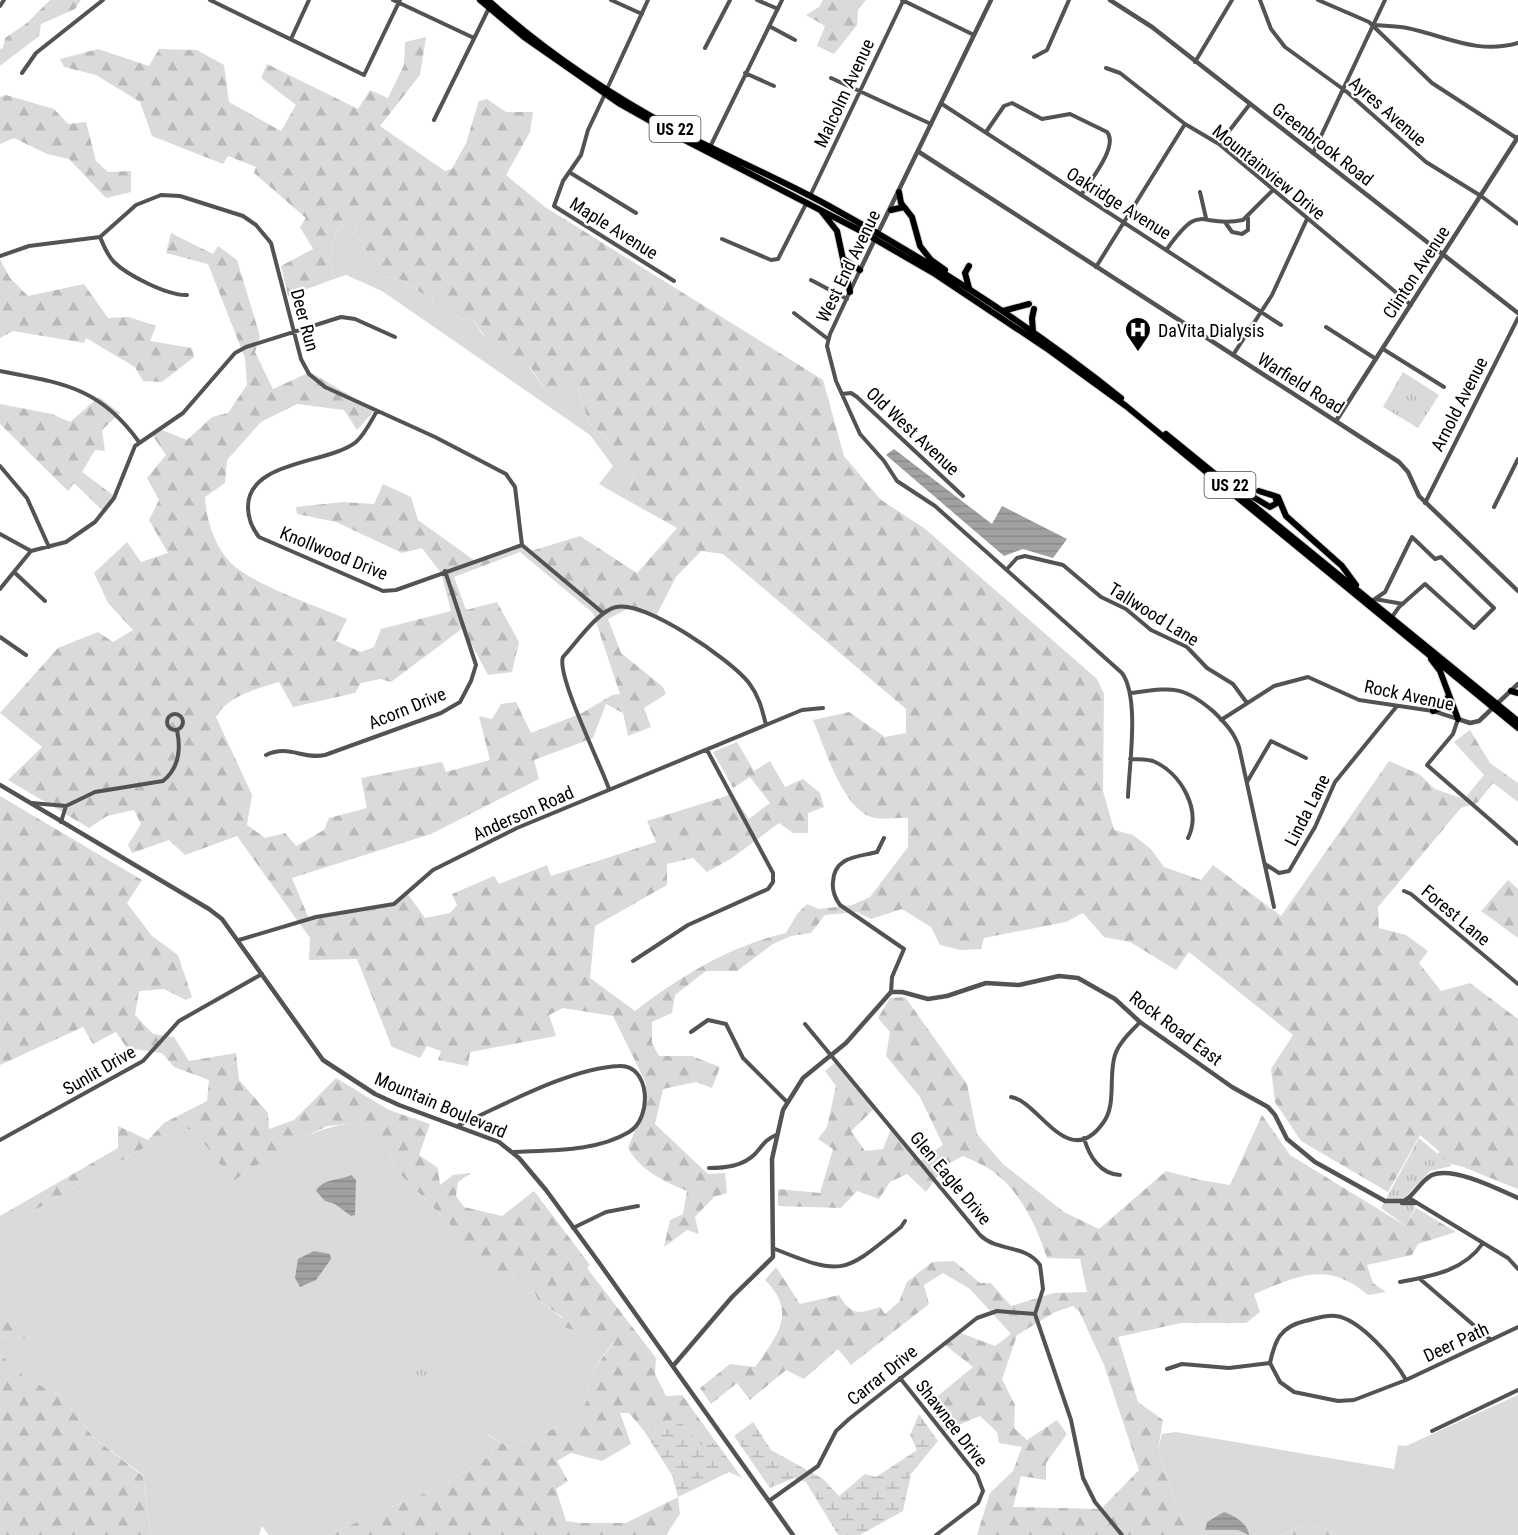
<svg xmlns="http://www.w3.org/2000/svg" width="1518" height="1535" viewBox="0 0 1518 1535" font-family="'Roboto Condensed',sans-serif">
<defs>
<pattern id="forest-firs" width="22" height="20" patternUnits="userSpaceOnUse" patternTransform="scale(1.5)"><rect width="22" height="20" fill="#dadada"/><path d="M5 1l3.5 6h-7zM16 11l3.5 6h-7z" fill="#b9b9b9"/></pattern>
<pattern id="wetland-marsh" width="20" height="14" patternUnits="userSpaceOnUse" patternTransform="scale(1.5)"><rect width="20" height="14" fill="#dadada"/><path d="M1 5h8M5 5V1M11 12h8M15 12V8" fill="none" stroke="#b9b9b9"/></pattern>
<pattern id="park-tufts" width="24" height="20" patternUnits="userSpaceOnUse" patternTransform="scale(1.5)"><rect width="24" height="20" fill="#dadada"/><path d="M3 7l-1-3M5 7V3M7 7l1-3M15 17l-1-3M17 17v-4M19 17l1-3" fill="none" stroke="#b9b9b9"/></pattern>
<pattern id="water-rules" width="6" height="5" patternUnits="userSpaceOnUse" patternTransform="scale(1.5)"><rect width="6" height="5" fill="#a1a1a1"/><path d="M0 2.5h6" fill="none" stroke="#898989"/></pattern>
</defs>
<rect width="100%" height="100%" fill="#fff"/>
<!-- grass -->
<path fill="#dadada" d="M353 221 373 274 402 280 462 320 471 317 483 335 529 367 548 394 568 383 578 388 589 423 607 439 635 474 625 499 599 484 613 466 590 435 382 291 346 275 334 279 329 260 337 228Z
M347 1124 364 1130 384 1143 398 1172 449 1223 511 1274 532 1283 538 1300 562 1318 564 1327 615 1340 585 1381 591 1393 577 1419 510 1447 487 1434 493 1454 443 1485 327 1535H269L262 1526 259 1535H151L143 1475 93 1437 60 1395 27 1379 0 1354V1337L28 1339 4 1322 0 1324V1230L177 1129H193L233 1181C269 1158 304 1130 347 1124Z
M1518 1395V1535H1339L1325 1528 1302 1525 1281 1535H1188L1158 1450 1162 1434 1176 1432 1394 1469 1398 1445 1406 1446Z"/>
<!-- forest -->
<path fill="url(#forest-firs)" fill-rule="evenodd" d="M50 0H81L75 9 41 24 39 36 0 66V49L3 48 5 38 27 23Z
M823 0H866L858 10 857 25 834 54 817 46 825 26 806 15 819 7Z
M426 37 420 75 380 126 445 171 452 169 466 143 479 101 487 99 506 112H533L530 132 506 175 545 207 823 380 844 456 881 500 924 528 1097 679 1104 694 1103 791 1114 830 1133 835 1151 849 1164 867 1201 880 1213 865 1281 916 1389 761 1419 774 1435 789 1464 799 1484 775 1454 742 1470 730 1490 763 1518 783V802L1493 783 1477 803 1461 808 1378 907 1379 928 1406 935 1428 951 1419 963 1441 991 1470 983 1518 1019V1189L1463 1167 1428 1158 1440 1152 1420 1135 1388 1192 1301 1141 1275 1102 1271 1069 1293 1035 1189 952 1176 970 1130 942 1104 937 1083 913 1066 922 984 938 981 949 961 950 940 945 931 927 902 909 871 919 857 912 825 915 811 933 791 936 773 944 737 971H706L675 995 672 1013 652 1022V1043L659 1056H692L720 1067 712 1088 696 1082 663 1089 655 1124 708 1174 725 1173 727 1193 714 1197 695 1217 699 1234 687 1230 664 1247 670 1220 683 1214 687 1191C663 1181 641 1171 628 1148L641 1116 646 1083 613 1016 563 1008 549 1015 556 1036 470 1052 468 1066 438 1060 441 1051 427 1046 420 1058 392 1047 357 959 309 960 310 938 237 836 185 855 169 840 132 853 128 845 141 824 134 810 107 816 89 828 8 780 42 747 0 713 58 648 98 632 113 642 133 630 108 603 94 573 127 542 141 562 168 553 149 520 159 500 147 478 166 455 153 436 162 430 187 440 212 417 228 413 247 385 245 358 208 264 166 253 171 233 213 254 218 246 237 260 260 336 255 352 273 389 310 372 375 410 357 430 344 410 297 404 261 422 227 460 225 483 205 497C206 519 214 544 229 561 250 584 317 606 347 619L336 641 361 652 374 647 381 629 451 611 441 573 422 548 402 553 336 522 297 514 296 507 343 502 374 504 383 484 411 497 418 520 475 561 522 547 528 552 580 536 637 573 677 528 625 499 635 474 607 439 589 423 578 388 568 383 560 394H548L530 367 504 363 471 317 462 320 402 280 373 274 353 221 337 228 329 260 334 279 288 296 281 266 313 249 300 227 306 218 254 173 256 167 228 156 223 164 152 136 140 102 96 75 64 67 60 59 98 49 149 66 159 49 197 50 224 65 229 102 281 131 296 105 261 78 267 64 358 109 370 90 388 98 404 65 405 42ZM701 551 723 554 906 709V733L885 737 849 712 813 720C825 747 842 811 875 818 885 820 898 817 908 818V847L870 897 852 905 819 909 807 904 797 914 786 933C730 946 681 976 635 1011L590 978 595 926 667 885V864L693 858 707 872 732 858 779 823 793 833H808V813L824 807 820 793 803 779 785 787 770 761 754 771 737 742 713 752 733 788 750 777 770 803 749 819 733 794 647 821 656 842 551 876 547 865 499 884 494 876 452 894 457 905 450 913 425 918 407 893 385 907 309 919 292 878 431 834 539 779 534 760 593 738 606 704 623 713 628 736 651 727 644 708 666 694 663 687 621 653 608 619 629 608 656 616 676 577ZM520 552 593 613 620 694 612 695 582 713 531 733 516 702 501 704 492 719 479 716 490 760 446 772 442 762 361 778 367 808 329 818 324 830 296 846 285 833 265 838 247 825 252 795 216 717C227 696 256 689 279 682L293 707 355 693 361 683 380 679 391 682 463 628 488 675 512 672 519 642 497 602 466 610 454 577Z
M6 95 54 109 68 124 86 122 96 161 108 172 131 171V192L106 198 69 159 47 154 14 138 0 144V97Z
M0 259 10 278 28 296 84 284 108 318 129 317 156 326 150 341 192 348 194 357 162 382 143 381 135 367 86 338 84 343 13 331 0 338Z
M99 397 120 413 102 430 105 451 95 450 82 472 117 498 105 513 74 483 68 491 0 424V404L52 414 70 422Z
M0 796 142 880 127 903 152 936 178 955 192 997 186 1000 164 989 139 991 135 1015 153 1034 174 1037 189 1061 236 1053 239 1080 268 1113 269 1129 294 1120 336 1078 389 1110 430 1124 419 1155 438 1168 440 1185 453 1175 471 1173 458 1182 456 1196 464 1207 502 1216 534 1191 590 1265 587 1268 656 1358 655 1374 666 1396 682 1395 716 1442 702 1446 677 1418 644 1431 629 1413H620L631 1444 602 1461 571 1453 557 1461 568 1481 556 1489 566 1521 580 1523H626L678 1497 680 1514 666 1535H327L443 1485 493 1454 486 1434 510 1447 577 1419 591 1393 585 1381 615 1341 563 1327 562 1317 538 1300 531 1283 511 1274 499 1280 449 1223 398 1172 384 1143 364 1130 347 1124 327 1126 287 1146 233 1181 193 1129H177L0 1230V1216L118 1148V1126L148 1140 164 1123 207 1101 209 1080 174 1067 162 1053 127 1048 116 1032 93 1044 83 1027 0 1065Z
M1508 880 1518 889V938L1481 911Z
M905 997 967 1084 977 1134 1003 1164 1064 1212 1099 1229 1166 1171 1200 1180 1230 1185 1262 1115 1290 1155 1406 1226 1416 1208 1456 1232 1418 1244 1412 1255 1367 1265 1373 1283 1386 1292 1368 1295C1327 1260 1298 1276 1254 1294L1260 1312 1246 1323H1181L1118 1337 1138 1402 1163 1420 1158 1450 1188 1535H977L990 1493 1013 1471 1022 1447 999 1443 997 1432 980 1416 945 1431 928 1404 973 1367 944 1344 958 1332 995 1346 1011 1334 970 1289 943 1273 924 1285 929 1304 851 1365 838 1349 804 1379 786 1370 750 1400 737 1383 711 1404 700 1388 730 1364 755 1367C777 1336 798 1313 765 1280L776 1267 800 1304 839 1295C851 1316 859 1314 880 1307L885 1314 899 1302 907 1282 932 1262 954 1261 980 1283H991L1011 1306 1054 1293 1087 1292 1080 1259 1047 1258C1037 1228 1022 1194 996 1174 987 1166 974 1161 963 1156L946 1165 926 1192 907 1174 890 1182 879 1199 857 1191 841 1208 778 1206V1189L820 1193 833 1149 818 1139 827 1127 836 1086 825 1071 836 1062 874 1109 851 1131 865 1151 883 1149 891 1129 919 1162 943 1145 920 1097 886 1056 890 1032 878 1018 890 998ZM1073 1306 1079 1311 1104 1365 1139 1470 1101 1509 1013 1507 1021 1476 1046 1480V1463L1067 1434 1057 1420 1027 1440 1014 1428 1015 1405 1002 1379 1017 1335 1055 1312Z
M4 1322 25 1326 28 1339 0 1337V1324Z
M0 1354 27 1379 60 1395 93 1437 143 1476 151 1535H0Z
M1302 1525 1325 1528 1339 1535H1281Z"/>
<!-- wetland -->
<path fill="url(#wetland-marsh)" d="M919 1414 938 1441 911 1474 903 1511 860 1535H838L806 1482 794 1478 770 1488 734 1436 753 1422 771 1450 823 1479 839 1496 865 1474 876 1477 917 1450 910 1435Z
M677 1418 702 1446 716 1442 742 1478 729 1472 678 1497 672 1475 644 1431Z"/>
<!-- park -->
<path fill="url(#park-tufts)" d="M1403 372 1439 395 1418 428 1383 407Z
M1419 1138 1452 1166 1430 1171 1407 1195 1415 1208 1406 1226 1381 1208Z
M423 1356 439 1380 420 1392 405 1367Z"/>
<!-- water -->
<path fill="url(#water-rules)" d="M894 449 992 524 1002 506 1067 539 1053 558 1023 549 1004 556 886 455Z
M351 1175 356 1180 355 1215 351 1216 335 1204 325 1201 316 1191C323 1178 339 1181 351 1175Z
M314 1251 330 1254 331 1259 316 1280 300 1287 295 1278 298 1259Z
M1224 1512C1234 1515 1249 1525 1249 1535L1238 1530H1205L1207 1522Z"/>
<g fill="none" stroke-linecap="round" stroke-linejoin="round">
<defs>
<path id="trunk" d="M480 0 524 37 620 104 675 135 859 230 935 274 1049 350 1126 406 1518 728
M488 0C543 50 609 94 674 129 725 156 778 178 829 206 931 262 1030 325 1121 398
M899 192 901 203 912 217 920 246 931 260 945 270
M891 210 904 207
M822 212 837 231 850 292
M845 260 860 270
M969 288 965 273 969 266
M1003 311 1029 304
M1033 332 1032 318 1034 309
M1166 434 1518 721
M1238 488 1270 507 1277 503 1275 496
M1259 491 1278 497 1286 516 1342 566 1356 585
M1431 659 1440 671 1458 719
M1511 691 1518 693
M1433 711 1444 706 1448 697"/>
</defs>
<!-- trunk casing -->
<use href="#trunk" stroke="#dbdbdb" stroke-width="8"/>
<!-- minor -->
<path stroke="#535353" stroke-width="4" d="M210 0 364 75 400 0
M393 0 474 38
M611 0 642 14
M757 0 778 9
M902 0 974 35
M1260 0 1271 29 1285 47 1347 92 1426 162 1481 196 1518 224
M1318 0 1369 22 1432 83 1518 139
M0 6 4 0
M1374 25C1385 26 1396 26 1407 28 1446 36 1477 55 1518 43
M769 26 795 40
M291 39 309 0
M705 48 730 0
M1034 57 1047 50 1069 0
M1195 62 1232 0
M1106 68 1120 73 1185 124 1219 144 1411 305
M22 73 36 53 103 0
M745 73 774 86
M831 78 931 124
M607 89 648 0
M605 94 588 130 581 155 563 181 554 206 674 281
M942 104 1281 325
M434 120 489 8
M986 132 1004 106 1012 103 1042 119 1070 114 1107 132C1119 146 1090 181 1081 195
M1219 144 1250 104
M710 147 782 0
M1313 153 1385 0
M569 172 636 213
M1200 192 1206 218
M810 196 903 1
M1225 222 1232 232 1242 234 1248 230V217
M100 237C104 246 107 255 114 262 127 275 168 296 187 295
M722 239 771 260 778 259 807 202
M1167 249C1203 199 1198 229 1243 220L1272 191
M0 256 29 246 100 237 136 205 161 195 180 196 243 216 256 225 271 243 301 359 309 374 325 387 435 437 506 474 515 487 522 545 603 613
M1096 267 1185 124
M860 270 830 334 827 346 836 381 860 434 884 461 897 481 935 506 1122 673C1140 698 1129 766 1128 797
M811 280 847 299
M794 313 828 339
M1326 327 1376 359
M1383 349 1444 387
M1233 355 1272 295 1307 219
M0 371C62 383 100 387 139 442
M842 394 851 393 857 397 963 496
M377 411C371 421 365 434 356 442 329 464 248 460 248 507 248 518 252 528 259 537L383 591 396 590 522 545
M0 466 27 498 49 547
M1425 503 1518 318
M1494 507 1518 459
M0 534 31 551 66 542 95 522 114 498 135 446 183 413 235 353 246 347 341 317 355 319 395 337
M1007 569 1017 558 1025 556 1063 565 1101 597 1126 609 1151 630 1187 647 1207 668 1233 684 1247 703
M14 572 45 601
M0 589 31 551
M1375 599 1403 604
M1372 601 1385 592 1412 537 1435 559 1441 557 1494 608 1474 628 1425 584 1399 607 1392 617
M0 637 26 655
M1130 693C1171 688 1182 684 1214 712 1225 723 1234 732 1239 747L1274 907
M167 722a8 8 0 1 1 16 0a8 8 0 1 1-16 0Z
M1221 720 1274 686 1308 677 1359 700 1433 711 1458 719 1453 734 1427 765 1518 844
M266 755C290 744 302 760 325 755L441 713 460 702 471 681 476 665 445 571
M1130 759C1137 759 1146 759 1153 761 1181 773 1202 810 1188 838
M1247 782 1271 741 1306 758
M609 789C601 765 556 675 563 657 576 643 598 611 616 607 645 600 731 660 749 683 759 696 762 709 766 725
M32 803 66 806 95 792 163 781C179 768 181 749 177 730
M61 822 66 806
M884 838 877 852C859 857 834 856 833 882 832 890 835 898 840 905L904 949 892 977 891 992
M1265 864 1279 873 1289 871 1315 827 1335 782 1397 706
M1404 891 1411 894 1518 984
M239 940 316 917 394 904 433 870 517 828 802 710 823 708
M633 961 688 925 768 889 773 882V873L707 750
M805 1024 980 1235C997 1252 1025 1244 1040 1265L1043 1289 1035 1314 1071 1420 1083 1478 1095 1502 1122 1535
M691 1032 708 1020 726 1024 743 1058 787 1102
M1011 1097C1039 1101 1068 1172 1103 1123 1117 1105 1108 1076 1115 1055 1119 1042 1132 1031 1140 1022
M457 1126C502 1106 570 1068 619 1066 650 1064 653 1118 629 1132 596 1152 550 1150 513 1152
M1084 1138C1089 1156 1100 1174 1120 1175
M0 1140 143 1061 179 1021 262 974
M709 1168C726 1168 743 1166 755 1154 762 1146 766 1139 776 1135
M1409 1198 1508 1258 1518 1269
M573 1228 606 1212 638 1206
M775 1249C844 1277 844 1273 901 1227L905 1221
M1420 1279 1491 1340
M1400 1282C1432 1276 1464 1271 1483 1243
M1167 1369 1182 1364 1229 1368 1270 1363
M900 1378 977 1475 983 1491 978 1503 936 1535
M1406 1380C1395 1360 1360 1319 1336 1316 1326 1314 1315 1319 1305 1321 1280 1327 1275 1340 1270 1363L1280 1382 1294 1392 1338 1401 1354 1400 1406 1380 1518 1327
M1432 1431 1518 1390
M769 1501 818 1466 836 1431 849 1419 977 1318 997 1311 1035 1314"/>
<!-- tertiary -->
<path stroke="#535353" stroke-width="4.5" d="M1110 0 1152 27 1518 313
M919 152 1399 462 1408 472 1419 496 1518 591
M860 270 991 0
M1336 421 1518 137
M1458 719 1470 723 1479 721 1518 684
M0 785 209 909 222 919 323 1060 375 1094 399 1105 499 1142 519 1158 546 1190 600 1264 793 1535
M1402 1203H1416
M673 1366 732 1297 773 1257 772 1159 783 1110 803 1078 846 1043 891 992H902L928 999 947 996 986 983 1019 985 1059 976 1078 978 1115 999 1140 1022 1232 1087 1268 1107 1275 1115 1287 1139 1315 1162 1385 1201H1404C1415 1195 1420 1181 1432 1175 1453 1166 1498 1189 1518 1198"/>
<!-- trunk -->
<use href="#trunk" stroke="#000" stroke-width="6"/>
</g>
<!-- icons -->
<defs>
<symbol id="hospital-pin" viewBox="-11 -11 22 30"><path d="M0 17L-7.5 6A9.5 9.5 0 1 1 7.5 6Z" fill="#000" stroke="#fff"/><path d="M-5-5h3v3.5h4V-5h3V5h-3V1.5h-4V5h-3Z" fill="#fff"/></symbol>
</defs>
<g fill-rule="evenodd">
<use href="#hospital-pin" x="1123" y="315" width="30" height="40"/>
</g>
<g text-anchor="middle" dominant-baseline="central" stroke-width="4.5" stroke-linejoin="round" paint-order="stroke">
<!-- shield labels -->
<g fill="#fff" stroke="#4c4c4c" stroke-width="1.5">
<rect x="649.5" y="116" width="51" height="26" rx="4.5"/>
<rect x="1204.5" y="472" width="51" height="26" rx="4.5"/>
</g>
<g font-size="16" font-weight="bold" fill="#000">
<text x="675" y="129">US 22</text>
<text x="1230" y="485">US 22</text>
</g>
<!-- street labels -->
<g font-size="18" fill="#000" stroke="#fff">
<text transform="translate(844 93) rotate(-65)">Malcolm Avenue</text>
<text transform="translate(1388 111) rotate(41)">Ayres Avenue</text>
<text transform="translate(1323 144) rotate(38)">Greenbrook Road</text>
<text transform="translate(1269 172) rotate(39)">Mountainview Drive</text>
<text transform="translate(1119 203) rotate(32)">Oakridge Avenue</text>
<text transform="translate(614 228) rotate(32)">Maple Avenue</text>
<text transform="translate(848 266) rotate(-64)">West End Avenue</text>
<text transform="translate(1416 272) rotate(-57)">Clinton Avenue</text>
<text transform="translate(305 320) rotate(75)">Deer Run</text>
<text transform="translate(1301 383) rotate(32)">Warfield Road</text>
<text transform="translate(1459 404) rotate(-63)">Arnold Avenue</text>
<text transform="translate(913 431) rotate(43)">Old West Avenue</text>
<text transform="translate(334 553) rotate(22)">Knollwood Drive</text>
<text transform="translate(1154 614) rotate(32)">Tallwood Lane</text>
<text transform="translate(1409 695) rotate(12)">Rock Avenue</text>
<text transform="translate(407 708) rotate(-22)">Acorn Drive</text>
<text transform="translate(1307 810) rotate(-63)">Linda Lane</text>
<text transform="translate(523 813) rotate(-24)">Anderson Road</text>
<text transform="translate(1456 915) rotate(40)">Forest Lane</text>
<text transform="translate(1176 1028) rotate(37)">Rock Road East</text>
<text transform="translate(99 1070) rotate(-30)">Sunlit Drive</text>
<text transform="translate(441 1105) rotate(23)">Mountain Boulevard</text>
<text transform="translate(951 1178) rotate(50)">Glen Eagle Drive</text>
<text transform="translate(1456 1342) rotate(-25)">Deer Path</text>
<text transform="translate(882 1375) rotate(-39)">Carrar Drive</text>
<text transform="translate(952 1423) rotate(52)">Shawnee Drive</text>
</g>
<!-- poi labels -->
<g font-size="18" fill="#000" stroke="#fff" text-anchor="start">
<text x="1158" y="330">DaVita Dialysis</text>
</g>
</g>
</svg>
